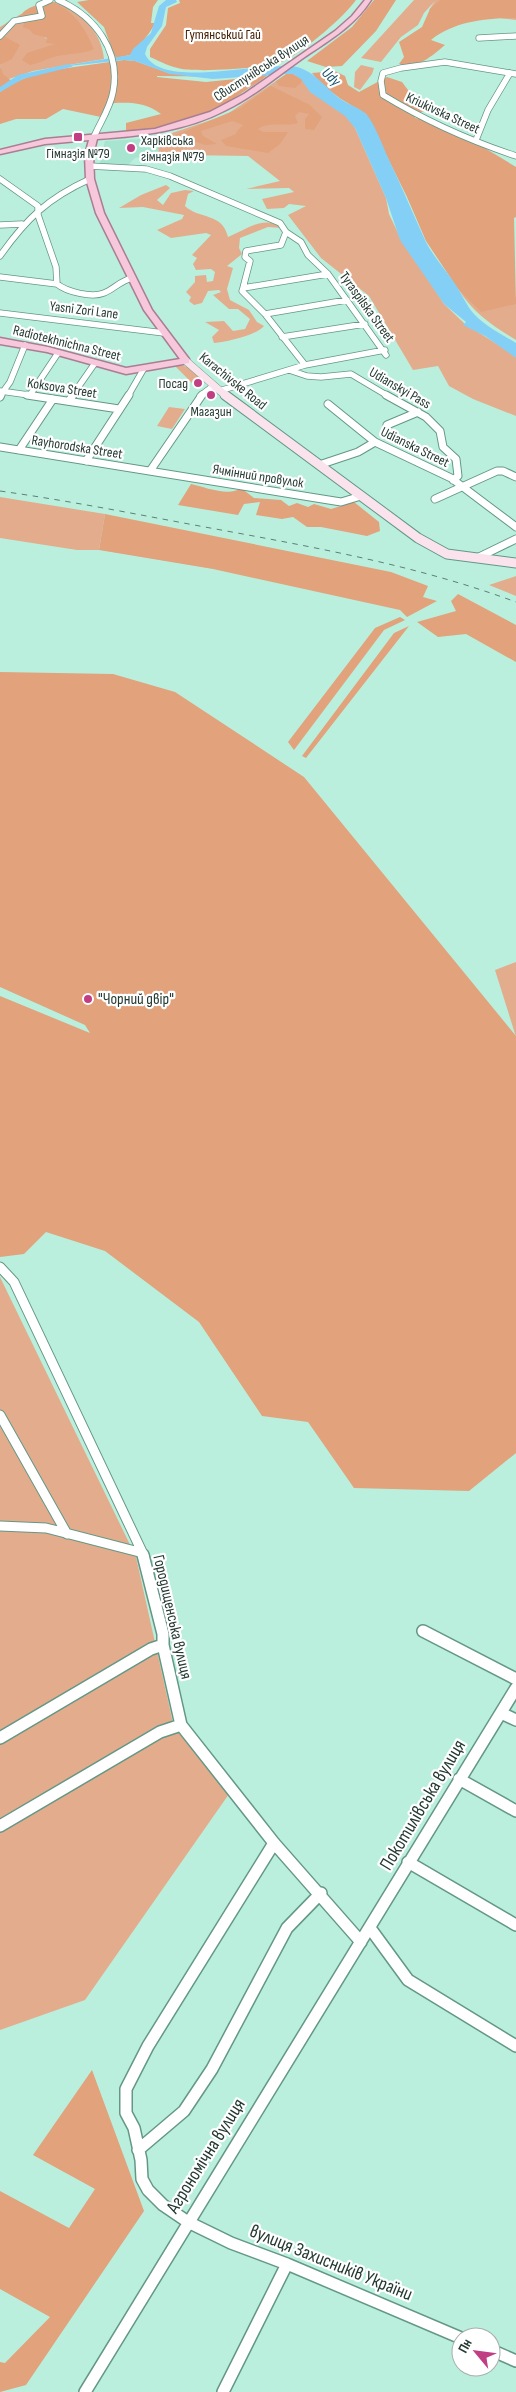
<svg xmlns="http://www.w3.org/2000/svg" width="516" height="2392" viewBox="0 0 516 2392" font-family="'Sofia Sans Condensed',sans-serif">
<rect width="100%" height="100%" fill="#baefdd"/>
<!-- built -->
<path fill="#a7e5d0" d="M157 138 159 153 135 158 127 166 99 165 105 141Z"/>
<!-- green -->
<path fill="#e3ad8d" d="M414 0H516V20L429 10 435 1 424 13 418 25 401 37 381 62 361 58Z
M55 1C80 10 102 32 104 59L33 71 6 80 1 75 0 65 10 59 0 35V27L21 14 33 19 30 29 56 44 35 53 86 38Z
M361 65 374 68 372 74 360 90 354 87 355 72Z
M302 79 346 115 355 128 386 198 389 214 398 233 444 304 465 324 516 356V416L473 399 449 386 438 366 413 370 369 296 321 258 288 215 306 206 289 204 284 208 267 209 262 199 294 192 289 188 246 189 280 181 248 156 184 155 142 157 159 153 157 138 226 115 276 81Z
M166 185 170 188 157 200 163 205 171 193 185 190 194 191 188 194 185 206C200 220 222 212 228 237 246 230 264 214 282 228L268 227 240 238 239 248 242 254 227 266 233 268 227 289 230 300 249 310 257 322 264 326C257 335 227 342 214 343L212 337 219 330 205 322 224 321 233 331 245 329 250 319 238 309H229L213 295 221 292 219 290 208 291 202 303 194 305 189 301 191 297 186 292 195 282V276L206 275 207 282 213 281 215 272 211 269 196 270 193 264 197 258 192 255 211 235 206 233 171 238 157 230 182 219 184 215 143 207 119 208 141 195Z
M459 290 494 308 516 297V340C493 326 473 313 459 290Z
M179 365 188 367 204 382 203 385 195 386 175 366Z
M169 407 185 409 172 429 157 426Z
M0 497 105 514 99 550H77L0 538Z
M516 576V596L489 585Z
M516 962V1037L495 970Z
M0 1277 136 1557 173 1723 229 1794 85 2000 0 2030Z"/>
<!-- forest -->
<path fill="#e1a27c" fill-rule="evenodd" d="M89 0H158L153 7 151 23H155C149 36 139 45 130 55L115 58 104 27 77 2Z
M179 0H356C343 18 306 49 286 60 272 69 200 72 182 69 171 67 161 62 150 57V49L166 25 168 8 180 3Z
M374 0H396L376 31 342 66 326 67 307 61 352 27Z
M440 0H516V18C488 18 454 21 431 40L445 45C433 55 416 71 399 64L404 57 399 42 422 27 430 9Z
M54 2C77 15 83 25 94 49 81 55 67 53 54 57 46 59 39 63 30 65L22 60 27 53 55 44 46 43 47 38 33 34 30 30 23 27 24 23 31 20 19 18C24 7 43 2 54 2Z
M0 34 20 45 12 59 0 65Z
M124 60 135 61 171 74H268C265 78 257 83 249 88 211 116 173 127 126 132V123L161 114C147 103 132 102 114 103L101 117 63 109 46 119H16L0 124V92L12 84 0 90V66L3 74 14 83 39 72ZM157 77V76L255 77 206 82Z
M335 71 345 76 348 85 359 92 387 77 402 82 414 98 430 103 431 109 415 114V118L426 120 473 141 516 167V217L514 218 516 304 481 312 458 289 426 241 407 197 366 114 341 99 322 85 312 73Z
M286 74H293L302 79 301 83 295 88 279 86 276 81Z
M271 86 310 105 322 117 314 130 305 129V119L309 114 299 112 295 116 298 123C286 127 269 121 258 129L263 132H288L280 144 268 153 226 146 221 140 236 134 237 131 243 125 232 121 201 131 203 136 217 144 205 145 176 135 240 108Z
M191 484C204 487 230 497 241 488L254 498 281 500 289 506 297 503 308 507 314 504 331 509 354 502 379 522 380 531 367 536 321 527H307L293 517 282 519 256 515 260 502 244 504 238 515 178 505Z
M105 514 391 572 428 586 423 597 437 601 407 617 400 610 213 569 99 550Z
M458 594 516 625V662L466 634 438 637 417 622 456 611 451 601Z
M400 617 405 620 384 630 294 750 288 742 375 628Z
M409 626 306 758 302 756 394 633Z
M0 672 113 674 175 692 304 777 516 1036V1453L469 1491 354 1488 308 1422 262 1416 199 1322 105 1251 46 1232 24 1254 0 1257V996L90 1033 85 1025 0 987Z
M92 2070 144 2211 26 2385 0 2392V2362L5 2363 50 2317 0 2289V2191L69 2228 95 2189 33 2155Z"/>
<!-- water -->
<path fill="#84cff5" d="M166 0H176L177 2 166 7 162 26 147 47 145 54C162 91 264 60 297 67 316 72 327 90 342 100 350 105 359 108 365 113 374 121 384 149 389 160 402 187 413 214 425 240 433 257 447 271 457 287 464 298 468 309 478 318 489 328 503 335 516 343V358L485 336 463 325 466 322 444 304 400 240 386 198 355 128 345 116 310 92 301 79 293 74H286L213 79 170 74 135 61 124 60 51 68 130 55 133 49 151 33 159 6Z"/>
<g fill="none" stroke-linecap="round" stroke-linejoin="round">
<!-- river -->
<path fill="#84cff5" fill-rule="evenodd" d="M69 64 73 66 71 67 23 79 0 92V87L18 75Z"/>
<defs>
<path id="minor-far3" d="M58 0C95 16 121 51 113 92 110 109 99 124 93 139
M0 36 14 21 42 16 39 5 50 0
M479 38 516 36
M516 74 445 62 401 68 383 73 381 81 383 95C424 120 471 141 516 156
M476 140 488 110 510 73
M89 166 146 169 170 176 280 223 286 232 281 245 246 251 245 257 250 261 243 288
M0 179 38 206V215L56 267 57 284
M0 225 22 224
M286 232 301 242 308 255 328 274 386 355
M0 256C26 219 48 198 90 179
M0 277 57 284C67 292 92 298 104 293 114 289 120 281 132 278
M243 288 242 291 265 314 305 365
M243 288 328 274
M0 313 164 333
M265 314 347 300
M282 337 365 324
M289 370 307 376 321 377 351 374 388 396
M0 391 36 396
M219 391 305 365 385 350
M30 395 58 353
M0 396 10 382 25 345
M72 396 95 363
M128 396 143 370
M200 396 213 386"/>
<path id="minor-far2" d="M27 395 119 409
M386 395 426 417 440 431 443 447 456 459 458 476 453 480
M0 397 1 395
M69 401 73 395
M328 404 375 442 451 478 516 527
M387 425 418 412
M0 447 341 502 361 496
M19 450 53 399
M86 461 129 395
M319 465 358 452 375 442
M150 471 202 395
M435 499 497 471H503L516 477
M477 558 516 539"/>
<path id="minor-far1" d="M0 1267 14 1282 144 1556
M0 1415 67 1534
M0 1526 46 1528 143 1553"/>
<path id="minor" d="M143 1555 163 1634V1645L181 1725 274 1843 361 1942
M423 1631 516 1679
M501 1713 516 1720
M0 1738 151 1649 163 1645
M459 1779 516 1811
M0 1826 160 1732 181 1725
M274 1843 148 2046 126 2089V2113L134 2128 141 2160 142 2179 148 2190 163 2205 188 2222 231 2243 287 2264 461 2338
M408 1862 516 1925
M370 1928 408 1980 516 2046
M138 2150 184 2111 212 2069 287 1928 321 1893
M491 2350 516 2361
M85 2392 516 1688
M223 2392 287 2264"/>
<path id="secondary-far1" d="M186 361 226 396"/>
<path id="secondary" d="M225 395 418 538 447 554 516 563"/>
<path id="primary" d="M365 0H371C353 28 326 42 299 61 275 78 253 97 226 110 186 131 141 136 97 139L93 155 94 179 104 213 152 310 189 359V363L126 374 47 352 0 344V338L48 347 126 368 180 359 144 310 96 213 86 179 85 155 89 140 45 144 0 154V150L45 139 155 129 210 112 244 94 335 31 352 16Z"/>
</defs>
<!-- minor-far3 casing -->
<use href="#minor-far3" stroke="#649786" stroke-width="7"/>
<!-- minor-far2 casing -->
<use href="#minor-far2" stroke="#649786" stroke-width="9"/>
<!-- minor-far1 casing -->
<use href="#minor-far1" stroke="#649786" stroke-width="11"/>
<!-- minor casing -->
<use href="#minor" stroke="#649786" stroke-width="14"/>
<!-- secondary-far1 casing -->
<use href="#secondary-far1" stroke="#649786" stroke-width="8"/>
<!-- secondary casing -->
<use href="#secondary" stroke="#649786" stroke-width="11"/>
<!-- primary casing -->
<use href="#primary" stroke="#aa7e92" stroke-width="3"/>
<!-- minor-far3 -->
<use href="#minor-far3" stroke="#fff" stroke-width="5.5"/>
<!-- minor-far2 -->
<use href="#minor-far2" stroke="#fff" stroke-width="7"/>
<!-- minor-far1 -->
<use href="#minor-far1" stroke="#fff" stroke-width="9"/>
<!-- minor -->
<use href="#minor" stroke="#fff" stroke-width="11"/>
<!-- secondary-far1 -->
<use href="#secondary-far1" stroke="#fbe3ee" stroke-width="7"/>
<!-- secondary -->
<use href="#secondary" stroke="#fbe3ee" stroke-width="9"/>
<!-- primary -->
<use href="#primary" fill="#f7c7dc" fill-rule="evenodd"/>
<!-- rail -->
<path stroke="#5e7f74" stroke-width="1" stroke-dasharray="5.5 5.5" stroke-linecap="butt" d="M0 491C78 502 155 518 232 532 329 550 424 568 516 602"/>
</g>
<!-- markers -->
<g fill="#c23e84" stroke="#fff" stroke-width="2">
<rect x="73" y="132" width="10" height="10" rx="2.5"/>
<circle cx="131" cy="148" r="5"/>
<circle cx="198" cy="383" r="5"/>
<circle cx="211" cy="395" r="5"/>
<circle cx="88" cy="999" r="5"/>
</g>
<g text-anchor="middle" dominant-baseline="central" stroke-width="4.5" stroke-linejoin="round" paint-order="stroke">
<!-- far-park labels -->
<g font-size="14" fill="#482003" stroke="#fff">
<text x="223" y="34">Гутянський Гай</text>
</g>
<!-- far-street labels -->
<g font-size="14" fill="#253a33" stroke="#fff">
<text transform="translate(261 68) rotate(-33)">Свистунівська вулиця</text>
<text transform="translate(443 113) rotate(25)">Kriukivska Street</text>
<text transform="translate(367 307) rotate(54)">Tyraspilska Street</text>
<text transform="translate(84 310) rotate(7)">Yasni Zori Lane</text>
<text transform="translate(67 343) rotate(14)">Radiotekhnichna Street</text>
<text transform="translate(233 381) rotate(39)">Karachivske Road</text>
<text transform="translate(62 388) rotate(9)">Koksova Street</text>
<text transform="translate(400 388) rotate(30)">Udianskyi Pass</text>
<text transform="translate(77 447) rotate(9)">Rayhorodska Street</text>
<text transform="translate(415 447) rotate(26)">Udianska Street</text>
<text transform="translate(258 476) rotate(9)">Ячмінний провулок</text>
</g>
<!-- far-poi labels -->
<g font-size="14" fill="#253a33" stroke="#fff">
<text x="141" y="140" text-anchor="start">Харківська<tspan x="141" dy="16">гімназія №79</tspan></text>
<text x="78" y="153">Гімназія №79</text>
<text x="188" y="383" text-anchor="end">Посад</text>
<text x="211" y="411">Магазин</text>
</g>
<!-- far-water labels -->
<g font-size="15" font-style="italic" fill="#104d66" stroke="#fff">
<text transform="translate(331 77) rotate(43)">Udy</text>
</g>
<!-- poi labels -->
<g font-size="16" fill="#253a33" stroke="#fff" text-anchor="start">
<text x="98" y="999">"Чорний двір"</text>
</g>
<!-- street labels -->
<g font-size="16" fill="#253a33" stroke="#fff">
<text transform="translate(172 1617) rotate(77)">Городищенська вулиця</text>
</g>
<!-- near-street labels -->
<g font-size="19" fill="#253a33" stroke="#fff">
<text transform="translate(423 1805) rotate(-59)">Покотилівська вулиця</text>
<text transform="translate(206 2156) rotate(-58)">Агрономічна вулиця</text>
<text transform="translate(331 2263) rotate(22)">вулиця Захисників України</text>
</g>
</g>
<!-- north arrow -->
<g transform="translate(476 2352) rotate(299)"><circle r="24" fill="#ffffff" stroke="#a8b0ad"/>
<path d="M0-4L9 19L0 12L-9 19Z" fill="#c23e84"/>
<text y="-8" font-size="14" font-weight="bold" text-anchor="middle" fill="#253a33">Пн</text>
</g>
</svg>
